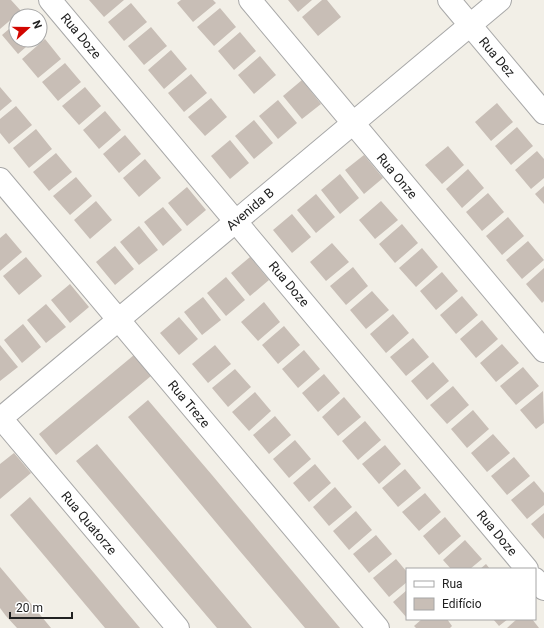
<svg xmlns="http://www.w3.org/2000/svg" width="544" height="628" viewBox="0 0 544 628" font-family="Roboto,sans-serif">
<rect width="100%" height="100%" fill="#f2efe7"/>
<!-- building -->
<path fill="#c8beb6" d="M0 0H11L21 11 0 29Z
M89 0H124L104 17Z
M181 0H213L216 3 193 22 177 3Z
M288 0H312L298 12Z
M322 0H327L341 17 318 36 302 17Z
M131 3 147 22 124 41 108 22Z
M220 8 236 27 214 46 197 27Z
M16 23V40H34L18 54 2 35Z
M151 27 167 46 144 65 128 46Z
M240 32 256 51 234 70 218 51Z
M45 39 61 59 38 78 22 59Z
M171 50 187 69 164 89 148 70Z
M260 56 276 75 254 94 238 75Z
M65 63 81 82 58 101 42 82Z
M191 74 207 93 184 112 168 93Z
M302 80 321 104 302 119 283 96Z
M0 87 12 101 0 111Z
M85 87 101 106 79 125 62 106Z
M211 98 227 117 205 136 188 117Z
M278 100 297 123 278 139 259 116Z
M497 103 513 122 491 141 475 122Z
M16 106 32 125 9 144 0 133V119Z
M105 111 121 130 99 149 83 130Z
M254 120 273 143 254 159 235 136Z
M517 127 533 146 511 165 495 146Z
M36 129 52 149 29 168 13 148Z
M125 135 141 154 119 173 103 154Z
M230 140 249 163 230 179 211 156Z
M448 146 464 165 442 184 425 165Z
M537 151 544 159V178L531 189 515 170Z
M56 153 72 172 49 191 33 172Z
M364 155 383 178 364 194 345 170Z
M145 159 161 178 139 197 123 178Z
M468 169 484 188 462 208 446 189Z
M340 174 359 198 340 214 321 190Z
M76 177 92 196 70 215 53 196Z
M544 186V204L535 194Z
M187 187 206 210 187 226 168 203Z
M488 193 504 212 482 231 466 212Z
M316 194 335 217 316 233 297 210Z
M96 201 112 220 90 239 74 220Z
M381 201 398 220 375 239 359 220Z
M163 207 182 230 163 246 144 222Z
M292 214 311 237 292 253 273 230Z
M508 217 524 236 502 255 486 236Z
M402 224 418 243 395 263 379 244Z
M139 226 158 250 139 265 120 242Z
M6 233 22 252 0 271V238Z
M528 241 544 260 522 279 506 260Z
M332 243 349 262 326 281 310 262Z
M115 246 134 269 115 285 96 262Z
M422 248 438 267 416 287 399 268Z
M26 257 42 276 19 295 3 276Z
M250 257 269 280 250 296 231 273Z
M353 267 368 286 346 305 330 286Z
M544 268V301L542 303 526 284Z
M442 272 458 291 436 310 420 291Z
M226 277 245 300 226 316 207 293Z
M70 284 89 307 70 323 51 300Z
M372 291 389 310 366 329 350 310Z
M462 296 478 315 456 334 440 315Z
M203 297 221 320 202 335 184 312Z
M264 302 280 322 258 341 241 322Z
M46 304 66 327 46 343 27 320Z
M393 314 409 333 386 353 370 334Z
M179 317 198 339 179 355 160 333Z
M482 320 498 339 476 358 460 339Z
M23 324 41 347 22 363 4 340Z
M284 326 300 345 278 364 262 345Z
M413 338 429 357 406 376 390 357Z
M502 344 519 363 496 382 480 363Z
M0 345 18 367 0 381Z
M215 345 231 364 208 383 192 364Z
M304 350 320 369 298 388 282 369Z
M134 355 151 376 56 455 39 434Z
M433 362 449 381 427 400 411 381Z
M523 367 539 386 516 405 500 386Z
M235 369 251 387 228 407 212 388Z
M324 374 340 393 318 412 302 393Z
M453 386 469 405 447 424 430 405Z
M543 391 544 423 536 429 520 410Z
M255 392 271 411 249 431 232 412Z
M344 397 361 417 338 436 322 417Z
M148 400 212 475 340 628H305L239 550 128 417Z
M473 410 489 429 467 448 451 429Z
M275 416 291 435 269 454 253 435Z
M365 421 381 440 358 460 342 441Z
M493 434 510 453 487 472 471 453Z
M295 440 311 459 289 478 273 459Z
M97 444 113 463 252 628H217L172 575 76 461Z
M385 445 401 464 379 484 362 464Z
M14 453 31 473 0 499V464Z
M514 457 530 476 507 495 491 476Z
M315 464 331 483 309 502 293 483Z
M405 469 421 488 398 507 382 488Z
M534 481 544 493V505L527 519 511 500Z
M335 487 352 507 329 526 313 507Z
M425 493 441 512 419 531 402 512Z
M30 497 94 573 140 628H105L42 553 10 515Z
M356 511 372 530 349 550 333 531Z
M544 513V539L531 524Z
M445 517 461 536 439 555 423 536Z
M376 535 392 554 369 573 353 554Z
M465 540 482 559 470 569H451L443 560Z
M396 559 407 572V582L389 597 373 578Z
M486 564 490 569H480Z
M0 567 27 599 51 628H17L6 616 0 608Z
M407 590V618L393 602Z
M422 619H447L452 626 450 628H416L414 626Z
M493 619H508L499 626Z
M517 619H532L539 628H507Z"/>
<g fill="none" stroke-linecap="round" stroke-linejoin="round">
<defs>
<path id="minor" d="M50 0 527 569
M250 0 544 351
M449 0 544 113
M0 179 378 628
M0 417 178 628
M0 419 500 0
M535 579 544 589"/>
</defs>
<!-- minor casing -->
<use href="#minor" stroke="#a8a8a8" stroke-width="24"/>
<!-- minor -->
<use href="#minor" stroke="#fff" stroke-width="22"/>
</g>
<g text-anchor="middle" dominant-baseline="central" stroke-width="3" stroke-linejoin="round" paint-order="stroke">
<!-- street labels -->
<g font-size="13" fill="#212121" stroke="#fff">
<text transform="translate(81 36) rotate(50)">Rua Doze</text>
<text transform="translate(497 57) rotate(50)">Rua Dez</text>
<text transform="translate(397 176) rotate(50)">Rua Onze</text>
<text transform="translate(250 209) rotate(-40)">Avenida B</text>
<text transform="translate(289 284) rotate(50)">Rua Doze</text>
<text transform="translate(189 404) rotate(50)">Rua Treze</text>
<text transform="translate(89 523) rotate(50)">Rua Quatorze</text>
<text transform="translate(497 533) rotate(50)">Rua Doze</text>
</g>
</g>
<!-- legend -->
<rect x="406" y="568" width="130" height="52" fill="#ffffff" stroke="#a6a6a6"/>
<rect x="414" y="581" width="20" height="6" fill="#ffffff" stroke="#a6a6a6"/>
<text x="442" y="588" font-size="12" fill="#212121">Rua</text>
<rect x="414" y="598" width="20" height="12" fill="#c8beb6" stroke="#a6a6a6"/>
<text x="442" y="608" font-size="12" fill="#212121">Edifício</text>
<!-- north arrow -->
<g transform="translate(28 28) rotate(69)"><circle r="19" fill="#ffffff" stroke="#a6a6a6"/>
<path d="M0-3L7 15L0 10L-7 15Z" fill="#d20600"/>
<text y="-6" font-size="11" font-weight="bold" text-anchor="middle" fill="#212121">N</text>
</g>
<!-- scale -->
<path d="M10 612v6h62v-6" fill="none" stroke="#212121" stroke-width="2"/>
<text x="16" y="612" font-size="12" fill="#212121" stroke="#ffffff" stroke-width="3" paint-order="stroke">20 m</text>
</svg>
